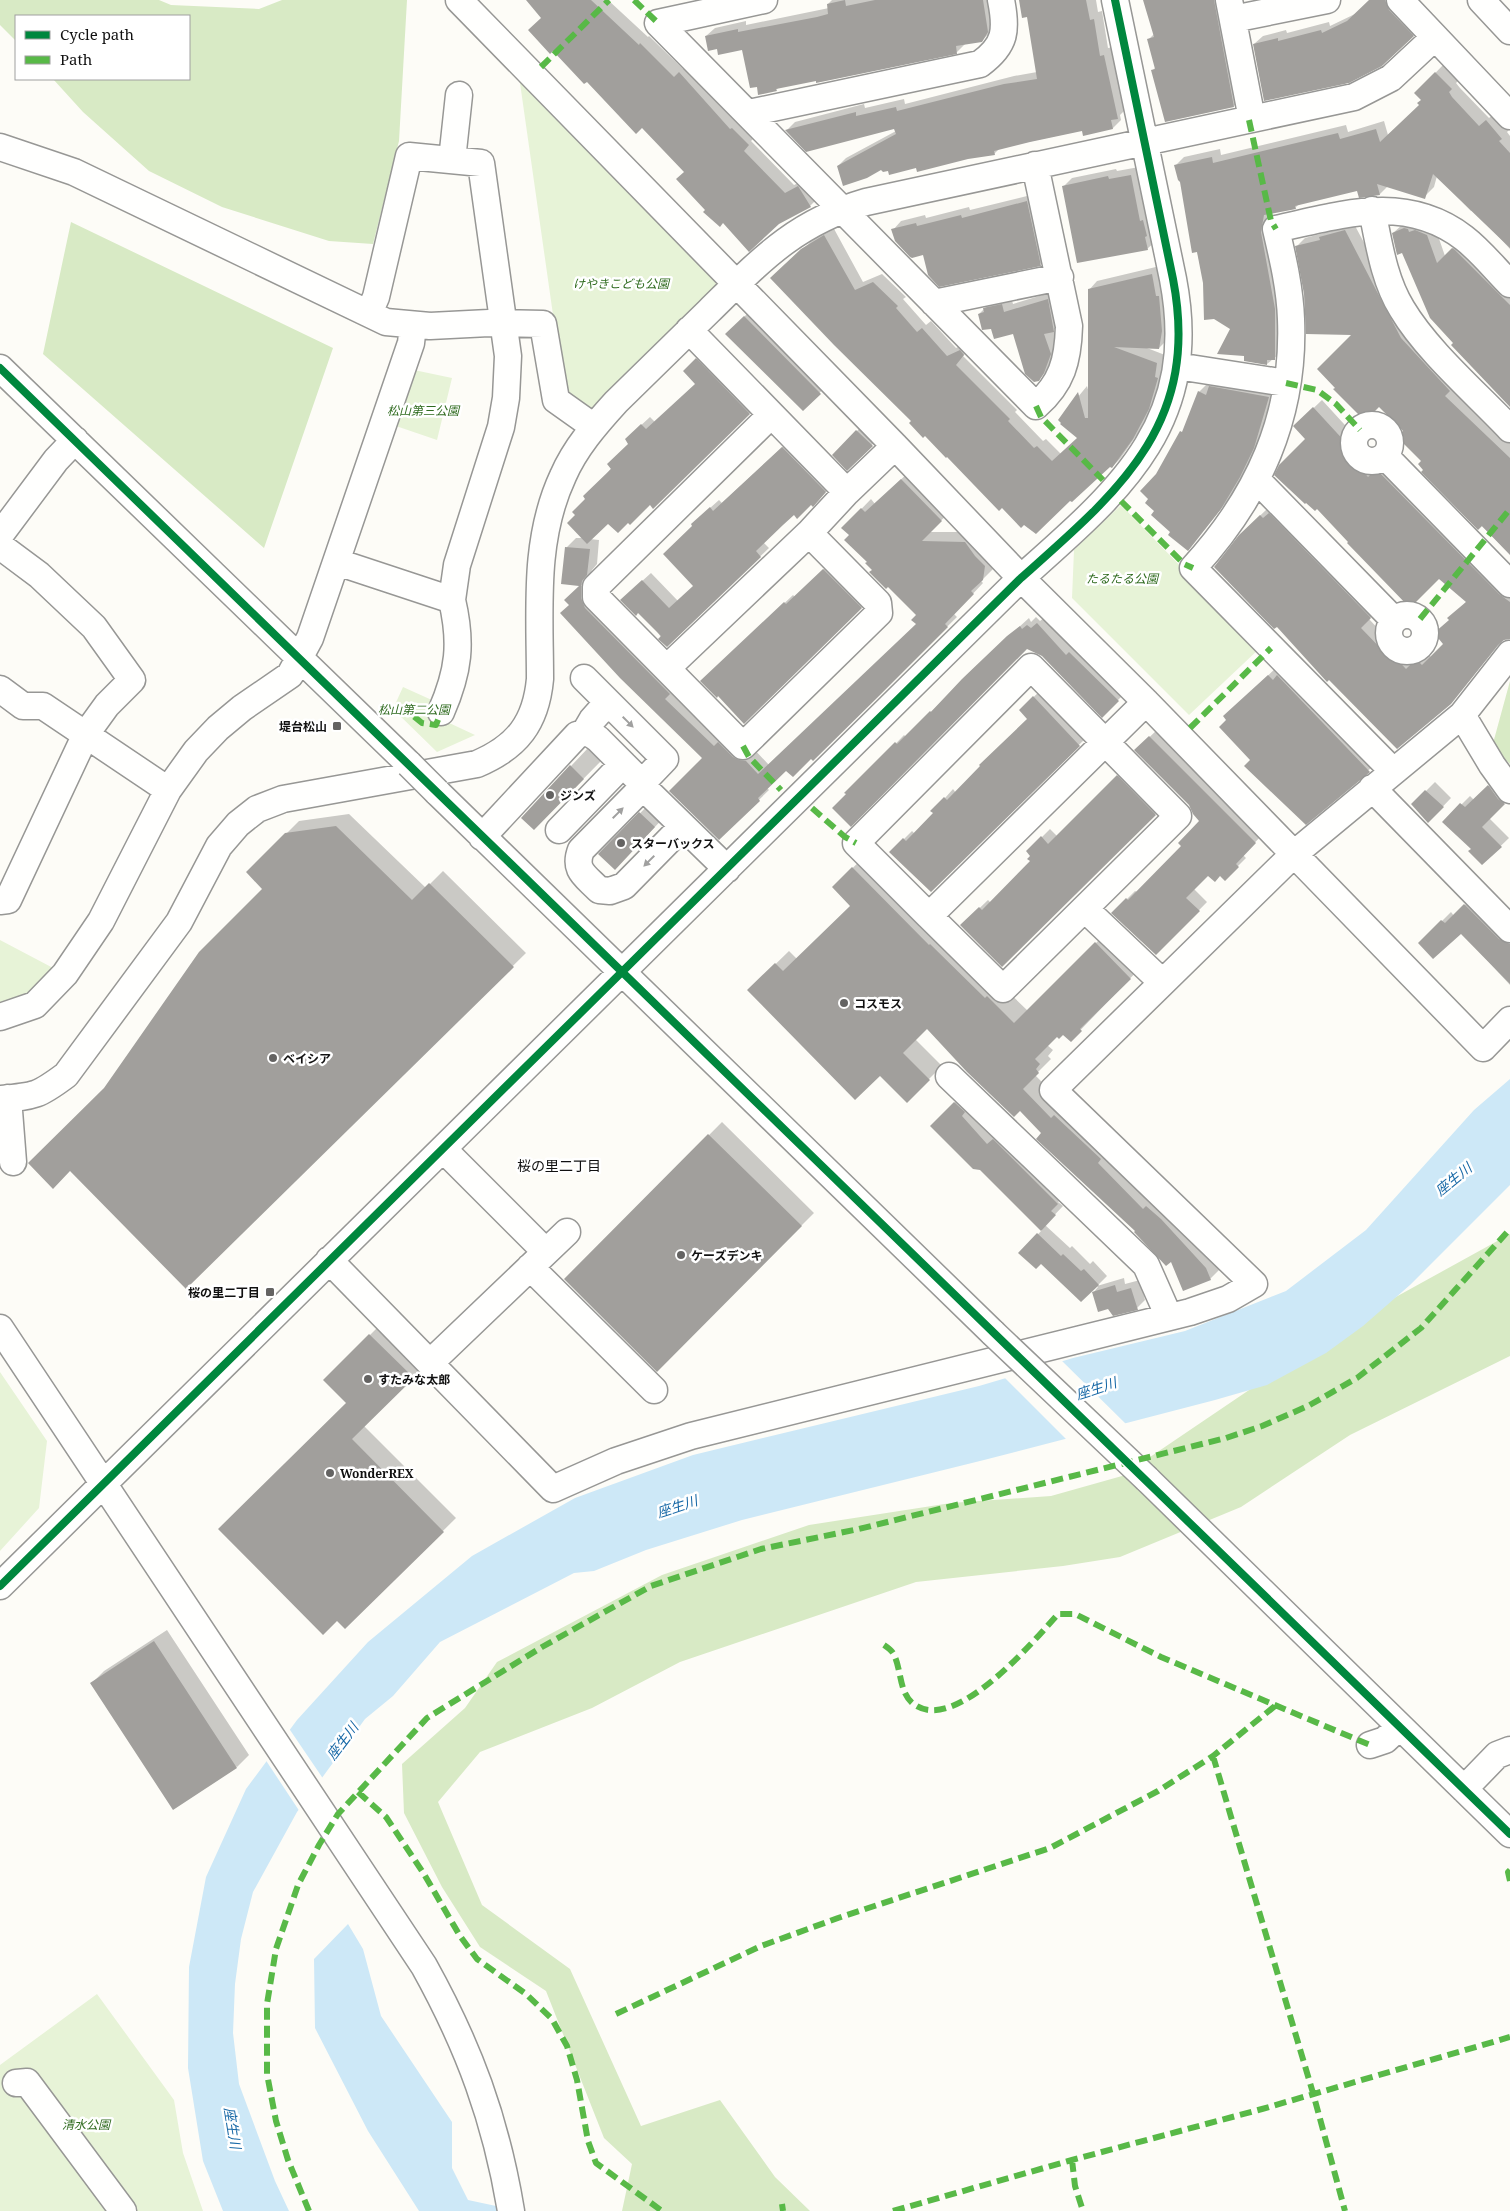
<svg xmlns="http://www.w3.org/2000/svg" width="1510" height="2211" viewBox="0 0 1510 2211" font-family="'Noto Serif','Noto Sans JP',serif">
<rect width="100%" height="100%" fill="#fdfcf7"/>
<!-- green -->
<path fill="#e7f3d7" d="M519 76 714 276 718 285 595 413 564 392Z
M414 370 452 378 437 440 396 426Z
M1121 505 1260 648 1189 715 1072 598 1074 550Z
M403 687 434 701 430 714 475 735 437 752 393 709Z
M0 940 55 969C40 985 24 1004 0 1003Z
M0 1372 47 1441 39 1508 0 1551Z
M97 1994 174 2100 183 2153 203 2211H0V2065Z"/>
<!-- forest -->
<path fill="#d8eac5" d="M0 0H159L171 5 259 9 282 0H407L399 141 373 244 329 241 222 207 149 171 83 112 53 79H189V16H16V41L0 25Z
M71 222 333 348 264 548 43 354Z
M1510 681V764L1492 747Z
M1510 1234V1356L1350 1435 1241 1507 1120 1557 1063 1566 916 1582 680 1662 592 1708 480 1752 438 1802 482 1905 570 1969 641 2126 720 2100 775 2177 810 2211H622L632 2164 604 2138 546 1991 480 1947 442 1887 404 1813 402 1764 465 1708 497 1662 662 1575 809 1525 951 1503 1051 1496 1122 1476 1345 1325Z"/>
<!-- water -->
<path fill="#cde8f7" d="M1510 1079V1185L1410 1285 1363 1326 1326 1353 1267 1385 1215 1400 984 1460 742 1520 646 1550 594 1571 574 1573 440 1642 393 1696 365 1719 297 1812 253 1892 241 1939 235 1984 233 2033 239 2084 275 2181 289 2211H223L203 2161 188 2068 189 1967 206 1877 246 1789 297 1720 368 1642 472 1556 575 1498 693 1455 979 1386 1073 1358 1185 1331 1286 1291 1366 1230 1474 1110Z
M348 1924 363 1949 381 2016 452 2122V2168L468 2200 519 2211H419L368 2131 315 2028 314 1959Z"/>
<!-- pier -->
<path fill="#fdfcf7" d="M1060 1359 1127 1425 1068 1441 1003 1376Z
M288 1727 324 1780 300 1812 265 1759Z"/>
<!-- shadow -->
<path fill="#0003" d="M527 0H608L648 37 649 36 683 69 688 65 756 136 751 141 794 185 807 179 818 198 810 206 723 222 707 210 685 172 642 126 554 49 543 18Z
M832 0H995L990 32 982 41 966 43 957 52 779 87 776 90 743 48H718L706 36 715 28 746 21V25L829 8 828 4Z
M1021 0H1096L1098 12 1102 11 1108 48 1113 47 1126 109 1120 115 1121 120 1113 128 1084 134 1083 130 1000 148 994 154 889 169 838 166 846 158 896 131 894 127 787 130 795 122 864 104 865 108 904 99 905 104 1014 76 1037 72 1028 15Z
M1144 0H1223L1242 98 1234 106 1153 70 1156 67 1149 39 1154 34Z
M1371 0H1396L1421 27 1413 35 1254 44 1263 36 1286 30 1287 33 1329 22 1330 26 1357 13Z
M1444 64 1459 80 1456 83 1460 88 1489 118 1495 113 1509 130 1507 132 1510 136V249L1473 209 1471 211 1437 176 1434 187 1425 196 1388 186 1380 194 1358 190 1300 203 1295 208 1271 213 1269 223 1283 351 1267 364 1246 355 1204 283 1182 181 1176 165 1184 157 1220 149 1221 155 1346 125 1348 132 1384 121 1388 135 1421 105 1422 100 1416 93Z
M1139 167 1156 241 1147 249 1064 186 1072 178 1116 169 1117 171Z
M1035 194 1049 256 1040 264 924 254 893 230 901 221 925 215 926 218 969 207 970 210Z
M1353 222 1410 329 1453 387 1510 442V554L1425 470 1422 461 1354 334 1305 294 1297 246 1305 238 1324 233 1329 229Z
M1402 225 1435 227 1445 256 1461 240 1510 289V406L1455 343 1393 233Z
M833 227 863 282 882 274 906 297 903 299 926 325 931 321 956 348 968 342 972 346 963 356 1017 410 1015 412 1043 441 1046 439 1061 454 1079 437 1059 420 1087 386 1089 393V290L1097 281 1160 266 1167 340 1159 348H1147L1165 355 1157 399 1141 429 1120 459 1112 467 947 455 913 421 780 270 816 237Z
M1056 291 1061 322 1054 330 1059 345 1047 371 1038 380 1014 333 992 328 979 314 993 300 1011 297 1013 304Z
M753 308 828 384 803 410 727 334Z
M705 351 758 405 653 507 650 504 628 521 608 522 590 539 599 540 597 564 592 570 590 576 769 765 917 624V615L873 570 851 535 843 528 871 499 875 504 911 470 951 511 929 532H975L994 556 993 569 981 581 983 583 954 614 957 617 813 759 811 758 786 769 767 788 769 790 719 839 704 758 566 600 582 585 562 583 567 547 576 538H583L576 515 630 443 626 439 650 417 655 422 697 383 685 371Z
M1219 378 1277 389 1262 438 1248 467 1229 499 1188 549 1156 511 1150 499 1157 475 1185 428 1199 392 1207 384 1212 386Z
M1322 400 1355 436 1351 440 1378 469 1385 461 1510 588V635L1501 642 1450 704 1397 748 1245 530 1266 510H1273L1378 609 1369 619 1398 650 1401 647 1415 662 1425 651 1431 657 1445 644 1450 620 1467 601 1439 577 1349 542 1307 439 1295 426Z
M865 423 880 437 847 469 833 455Z
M791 439 834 483 821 497 794 514 763 542 769 548 667 646 630 592 651 573 678 601 695 585 694 526 701 516 719 500 722 503Z
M832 561 870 599 744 722 710 673 793 595 795 597Z
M1046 616 1126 692 1102 716 1042 655 1027 648 834 808 904 735 906 737 972 670 1029 618 1031 622 1036 617 1040 621Z
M1277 667 1377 763 1306 823 1228 720 1233 708Z
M1042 689 1087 737 931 890 891 852 912 831 915 834 935 813 932 811 945 798 953 789 956 793 1029 719 1020 710Z
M1159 728 1263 834 1243 855 1246 858 1225 879 1221 875 1208 874 1194 889 1207 902 1156 954 1113 913 1135 891 1137 892 1182 846 1201 821 1190 805 1136 750Z
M588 748 601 761 534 829 522 818Z
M1126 768 1163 806 1002 965 962 925 988 900 991 903 1031 861 1036 843 1050 829 1057 836Z
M1497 778 1510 798 1489 818 1509 838 1482 864 1473 848 1444 822 1470 796 1474 800Z
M1435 782 1451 798 1428 822 1413 804Z
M657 796 672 809 632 851 600 854Z
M349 814 426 888 443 871 526 953 186 1287 106 1088 264 889 248 872 299 821Z
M866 855 1028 1011 1109 930 1143 965 1071 1040 1063 1033 1057 1035 1047 1045 1053 1050 1048 1056 1051 1059 1035 1075 1223 1266 1210 1279 1172 1259 1137 1231 1020 1109 927 1027 915 1039 942 1066 907 1101 880 1074 749 990 789 951 797 959 852 906 833 887Z
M1474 896 1510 932V985L1461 932 1420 943 1451 912 1454 916Z
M963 1094 1065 1195 1058 1202 1063 1206 1045 1225 1070 1248 1072 1246 1090 1264 1093 1261 1107 1276 1097 1286 1124 1278 1125 1284 1140 1280 1145 1300 1137 1308 1093 1293 1098 1287 1097 1286 1020 1253 1042 1230 980 1169 932 1126Z
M722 1122 814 1213 657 1370 566 1279Z
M383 1322 426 1365 364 1426 456 1518 345 1628 337 1619 348 1403 325 1380Z
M167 1630 249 1755 237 1767 91 1684 104 1671Z"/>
<!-- building -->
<path fill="#a19f9c" d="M526 0H591L639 45 640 43 674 77 679 72 730 129 732 128 749 145 744 151 785 193 798 186 811 207 779 224 749 252 723 223 720 227 703 212 705 210 676 179 684 172 642 128 636 134 587 82 584 84 553 51 550 54 528 30 541 18Z
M845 0 846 6 875 0H983L988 32 982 42 956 46 957 54 816 83V81L776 89 777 91 758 95 757 87 750 88 742 50 718 55 717 49 708 51 705 36 738 29V32L817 17 828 14 827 4Z
M1019 0H1086L1090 20 1094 19 1100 56 1104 55 1118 119 1111 120 1113 129 1083 136 1082 131 1030 142 994 151 995 155 968 159 917 172 916 168 889 175 888 171 883 172 881 170 867 178 843 186 837 166 896 134 894 129 806 152 785 130 856 112V116L896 107 897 111 1004 84 1037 79 1027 17 1022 18Z
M1143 0H1214L1234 107 1165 122 1151 70 1155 69 1147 39 1154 37Z
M1369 0H1385L1389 10 1414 36 1382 66 1349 83 1264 101 1253 44 1278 38V41L1321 30 1322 33 1347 21Z
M1435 72 1452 89 1449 92 1452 97 1479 126 1486 120 1502 139 1499 141 1510 153V248L1433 174 1425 199 1377 184 1380 195 1359 198 1357 191 1295 206 1296 209 1264 215 1261 232 1275 309V360H1267V365L1244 361V356L1217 354 1230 329 1214 319 1204 320 1203 283 1197 252 1192 253 1180 182 1178 180 1174 165 1212 157 1213 163 1338 133 1340 139 1376 129 1380 142 1419 105 1417 103 1421 100 1414 93Z
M1131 175 1140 221 1143 220 1147 236 1145 237 1148 250 1077 263 1062 186 1108 176 1109 179Z
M1027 201 1041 266 939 287 928 275 923 255 912 258 910 257 895 241 891 229 916 223 917 226 961 215 962 218Z
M1404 228 1408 229 1409 232 1415 230 1427 235 1437 263 1452 248 1455 250 1510 305V407L1451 345 1453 343 1430 318 1402 253 1397 255 1392 233Z
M1345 230 1401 338 1450 391 1445 396 1510 458V555L1482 526 1478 530 1421 472 1423 470 1418 464 1421 461 1397 437 1403 431 1379 407 1372 414 1370 412 1363 419 1333 389 1335 388 1317 369 1351 335 1306 334 1304 294 1295 246 1320 240 1319 237Z
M824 235 855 290 873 282 898 306 896 308 917 332 922 328 947 356 960 350 964 355 956 365 1010 419 1008 421 1034 448 1037 446 1052 461 1077 438 1060 424 1061 423 1058 420 1078 392 1085 418H1088V289L1152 274 1156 296H1159L1162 331 1159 349 1114 347 1157 363 1155 377 1158 378 1149 409 1133 439 1112 468 1110 467 1072 502 1070 501 1036 534 1024 525 1021 528 1002 508 999 511 947 457 946 458 925 436 923 438 909 423 911 421 834 345 770 278 801 249Z
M1048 299 1054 332 1044 334 1051 354 1044 373 1039 381 1034 382 1025 374 1013 334 994 339 991 329 982 330 978 314 984 312 983 308 1002 304 1004 312Z
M744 316 821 394 803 411 725 334Z
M696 358 750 414 653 509 650 505 630 525 628 523 618 533 608 524 587 544 567 523 575 515 572 512 585 499 583 496 611 469 607 464 628 444 625 439 641 424 646 429 695 384 683 371Z
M1209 386 1269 397 1254 448 1240 477 1221 509 1188 551 1168 535 1170 532 1151 515 1154 511 1145 503 1148 499 1140 491 1156 474 1180 431 1182 432 1198 391 1206 395Z
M1313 407 1348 445 1344 449 1368 477 1376 469 1499 594 1510 602V639L1504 640 1498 645 1451 704 1397 749 1329 680 1327 682 1277 627 1274 629 1214 567 1239 535 1260 515 1263 518 1269 513 1371 618 1361 628 1389 657 1392 654 1406 669 1416 659 1422 665 1443 644 1434 633 1449 620 1447 618 1466 602 1439 579 1410 608 1347 543 1348 542 1317 509 1315 511 1306 503 1305 504 1274 475 1279 465 1305 439 1293 426Z
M856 430 873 446 847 471 832 455Z
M782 447 826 492 813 507 811 505 797 519 794 515 783 525 756 551 761 557 667 647 658 639 661 636 638 613 636 616 620 600 642 580 669 608 693 586 663 554 692 526 691 524 710 507 713 511Z
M901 479 942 521 922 541 965 542 975 556 985 566 983 580 971 591 974 594 945 624 948 627 880 695 813 761 811 759 793 777 786 771 758 798 760 801 719 840 669 791 702 758 620 678 560 613 569 605 564 600 579 586 561 584 565 547 590 549 587 575 582 581 581 587V598L585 608 670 694 665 699 714 746 718 742 733 757 739 760 746 761 758 774 916 624 911 620 916 615 888 587 886 589 869 572 872 570 865 563 867 562 844 540 849 535 841 528 861 508 865 512Z
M823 569 862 608 744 724 718 696 717 698 700 681 784 602 786 604Z
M1037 623 1066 655 1069 652 1119 701 1102 718 1042 656 1027 649 851 827 832 808 846 794 844 793 895 742 897 744 930 711 931 712 962 679 1007 636 1020 626 1022 629 1027 625 1031 628Z
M1268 675 1273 680 1277 675 1370 772 1306 825 1244 766 1250 760 1219 727 1226 720 1223 716Z
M1033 696 1080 746 931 892 889 852 903 838 906 841 933 813 930 811 944 797 947 800 980 766 979 765 1027 719 1019 710Z
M1149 736 1256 843 1236 864 1239 867 1225 881 1220 876 1215 882 1208 876 1186 898 1200 911 1156 955 1111 913 1126 898 1128 900 1181 846 1178 843 1199 821 1193 814 1189 805 1134 750Z
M570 765 584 779 534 830 521 818Z
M1117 775 1156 815 1002 967 960 925 979 907 982 910 1030 861 1027 859 1030 856 1026 851 1041 836 1048 844Z
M1488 785 1498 799 1505 804 1482 827 1502 847 1482 865 1468 851 1471 849 1442 822 1460 803 1465 807Z
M1425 790 1444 807 1428 823 1411 804Z
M639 812 655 827 615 870 598 854Z
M336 826 412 900 429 883 514 967 186 1289 70 1171 53 1189 28 1163 104 1088 199 952 262 889 246 872 285 833Z
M852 867 929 945 930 944 985 998 987 996 1014 1023 1095 942 1131 979 1080 1029 1082 1031 1071 1042 1063 1035 1059 1039 1057 1037 1035 1059 1040 1064 1036 1069 1039 1073 1023 1089 1051 1118 1054 1115 1101 1159 1098 1163 1143 1209 1146 1206 1161 1219 1206 1268 1211 1280 1183 1291 1171 1262 1166 1266 1134 1232 1135 1231 1036 1139 1041 1133 1020 1111 1014 1117 967 1072 927 1029 903 1053 930 1080 907 1103 880 1076 855 1100 747 990 775 963 783 971 850 906 832 887Z
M1464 904 1499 939 1510 944V984L1461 934 1433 959 1418 943 1441 920 1445 923Z
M954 1102 965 1112 962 1116 987 1144 993 1139 1058 1204 1051 1211 1056 1215 1041 1231 980 1170 973 1169 930 1126Z
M708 1134 802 1226 657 1372 564 1279Z
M1037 1233 1061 1256 1063 1254 1081 1271 1084 1269 1099 1285 1081 1302 1041 1264 1036 1269 1018 1253Z
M1115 1285 1117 1292 1131 1288 1138 1310 1113 1316 1108 1309 1098 1312 1092 1292Z
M369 1334 414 1378 352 1439 444 1532 345 1629 337 1621 323 1635 218 1529 346 1403 323 1380Z
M154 1641 237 1768 173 1810 90 1683Z"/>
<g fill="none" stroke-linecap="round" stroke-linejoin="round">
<defs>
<path id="minor" d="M459 0 895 446 1021 578 1146 702 1483 1048 1510 1020
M764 0 658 23 1036 406C1062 383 1068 361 1069 326L1035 165
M1229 0 1252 119
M1400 0 1510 116
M1481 0 1510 31
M1233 19 1327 0
M749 113 980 64C1006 45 1007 30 1001 0
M0 147 74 172 386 322 430 326 489 323 543 324 556 400 594 427
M452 160 459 95
M1372 210C1379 244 1384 280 1402 309 1427 351 1476 393 1510 429
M934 303 1060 277
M689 330 847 492 895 446
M1177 366 1286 383
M0 368 409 764
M771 415 596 587V597L743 746 879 613 878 603 809 533 847 492
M1354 443a18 18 0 1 1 36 0a18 18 0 1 1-36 0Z
M1385 456 1510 584
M1257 480 1394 620
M0 535 56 460 75 440
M0 546 39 575 94 627 132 680 107 705 86 734 8 900 0 901
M337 562 452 600 457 565 501 427 506 398 508 356 481 163 409 156 376 297 369 313
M1389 633a18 18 0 1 1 36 0a18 18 0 1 1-36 0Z
M667 668 809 533
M584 678 608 702
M0 689 23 706H43L168 790
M441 712C459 671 462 643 452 600
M1462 715 1492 765 1510 790
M585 732 592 720 608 702 665 759 642 783
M1393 771 1193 568C1258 497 1295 417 1291 319 1290 289 1283 259 1276 229 1341 215 1405 193 1464 238 1481 251 1495 269 1510 284
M643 787 581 850C573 871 586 876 599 890L610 891 624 886 683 826
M1372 788 1510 929
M437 792 993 1333
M559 830 623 764
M482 837 577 735C586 731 590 733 598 739L642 783 643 787 727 869
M1085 909 1162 982
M929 916 1003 989 1178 816 1031 667 856 843 929 916 1146 702
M0 1017 35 1005 65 974 101 921 168 790 196 751 218 728 242 708 290 675 310 638 411 343 413 325
M949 1076 1146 1265 1169 1317
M8 1098 13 1162
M0 1099C35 1096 38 1096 66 1075L179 922 219 846 238 824 257 809 283 799 477 764C517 747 536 723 540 679 540 610 533 540 563 476 575 448 596 424 616 402 647 372 678 341 709 311 760 261 794 223 866 202L1354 97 1391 78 1435 37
M443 1149 546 1252
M329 1260 553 1489 616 1461 691 1436 1190 1312 1228 1299 1254 1284 1053 1090 1294 854 1462 715 1510 654
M530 1267 654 1390
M0 1328 424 1966C469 2047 496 2120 511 2211
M430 1363 567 1232
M1147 1479 1510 1834
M0 1586 1021 578C1119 491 1201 424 1173 279L1115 0
M1370 1745 1385 1740 1399 1727
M1464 1789 1497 1755 1510 1750
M16 2083 27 2082 123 2211"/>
</defs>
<!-- minor casing -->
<use href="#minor" stroke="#979795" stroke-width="29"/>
<!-- minor -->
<use href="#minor" stroke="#fffffe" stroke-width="26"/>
<defs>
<path id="minor-bridge" d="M409 764 437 792
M993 1333 1147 1479"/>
</defs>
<!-- minor-bridge casing -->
<use href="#minor-bridge" stroke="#979795" stroke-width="29" stroke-linecap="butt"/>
<!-- minor-bridge -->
<use href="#minor-bridge" stroke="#fffffe" stroke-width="26"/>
<!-- quiet -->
<path stroke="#58b947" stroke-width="6" stroke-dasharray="12 6" stroke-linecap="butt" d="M634 0 658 23
M541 67 609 0
M1249 120 1271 221 1276 229
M1286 383 1317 390 1336 404 1360 430
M1036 406 1041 417 1103 480
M1121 501 1184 564 1193 568
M1420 619 1510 509
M399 710 405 709 422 723 436 725 441 712
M1190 728 1271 648
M743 746 749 757 781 790
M812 808 845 837 856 843
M884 1645C887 1647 891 1650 893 1653 902 1668 898 1694 915 1705 956 1733 1034 1641 1058 1614H1075L1161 1657 1370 1745
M1213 1756 1313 2093 1345 2211
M358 1792 386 1817 424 1874 460 1936 477 1959 526 1994 552 2019 567 2046 577 2080 588 2141 596 2163 662 2211
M1510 1870 1508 1872 1510 1881
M616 2014 761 1946 838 1918 1050 1848 1158 1791 1213 1756 1275 1706
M1072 2160 1075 2186 1083 2211
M782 2204 783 2211
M309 2211 288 2160 276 2121 267 2074V2004L276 1949 298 1885 319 1845 338 1814 427 1718 542 1647 651 1586 761 1549 859 1529 1226 1438 1262 1426 1308 1406 1357 1378 1421 1328 1510 1229
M893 2211 1072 2160 1262 2109 1510 2037"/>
<defs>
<path id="cycleway" d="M0 368 1510 1834
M0 1586 1021 578C1119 491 1201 424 1173 279L1115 0"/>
</defs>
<!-- cycleway casing -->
<use href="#cycleway" stroke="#fff" stroke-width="11"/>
<!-- cycleway -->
<use href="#cycleway" stroke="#00873e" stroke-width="8"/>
</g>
<!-- one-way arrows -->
<defs><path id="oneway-solid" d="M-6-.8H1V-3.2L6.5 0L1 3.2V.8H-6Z" transform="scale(1.25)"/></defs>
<g fill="#a0a09f">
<use href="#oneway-solid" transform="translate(628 722) rotate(45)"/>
<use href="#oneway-solid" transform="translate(618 813) rotate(-45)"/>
<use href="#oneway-solid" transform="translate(649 861) rotate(135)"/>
</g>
<!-- markers -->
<g fill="#646362" stroke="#fff" stroke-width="2">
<rect x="332" y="721" width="10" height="10" rx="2.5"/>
<circle cx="550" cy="795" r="5"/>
<circle cx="621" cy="843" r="5"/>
<circle cx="844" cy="1003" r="5"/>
<circle cx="273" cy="1058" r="5"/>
<circle cx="681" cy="1255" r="5"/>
<rect x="265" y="1287" width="10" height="10" rx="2.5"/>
<circle cx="368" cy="1379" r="5"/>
<circle cx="330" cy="1473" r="5"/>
</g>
<g text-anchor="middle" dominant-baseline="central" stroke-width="5" stroke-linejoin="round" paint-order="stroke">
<!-- park labels -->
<g font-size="12" font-style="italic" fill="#2f6b1f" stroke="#fff">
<text x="621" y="283">けやきこども公園</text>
<text x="423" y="410">松山第三公園</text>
<text x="1122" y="578">たるたる公園</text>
<text x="414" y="709">松山第二公園</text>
<text x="86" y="2124">清水公園</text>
</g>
<!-- poi labels -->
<g font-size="12" font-weight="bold" fill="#111" stroke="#fff" text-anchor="start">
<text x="327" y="726" text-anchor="end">堤台松山</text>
<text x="560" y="795">ジンズ</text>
<text x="631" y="843">スターバックス</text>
<text x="854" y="1003">コスモス</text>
<text x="283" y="1058">ベイシア</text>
<text x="691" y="1255">ケーズデンキ</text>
<text x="260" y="1292" text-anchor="end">桜の里二丁目</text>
<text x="378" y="1379">すたみな太郎</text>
<text x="340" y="1473">WonderREX</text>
</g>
<!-- neighbourhood labels -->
<g font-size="14" fill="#111" stroke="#fff">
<text x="559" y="1165">桜の里二丁目</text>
</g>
<!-- water labels -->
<g font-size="14" font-style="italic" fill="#1768a6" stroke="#fff">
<text transform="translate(1453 1179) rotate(-39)">座生川</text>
<text transform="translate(1096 1388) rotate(-18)">座生川</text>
<text transform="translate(677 1506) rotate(-18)">座生川</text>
<text transform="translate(342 1741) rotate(-53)">座生川</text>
<text transform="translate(233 2128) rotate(81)">座生川</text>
</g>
</g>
<!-- legend -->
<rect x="15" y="15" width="175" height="65" fill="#ffffff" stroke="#a0a0a0"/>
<rect x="25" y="31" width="25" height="8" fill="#00873e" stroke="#a0a0a0"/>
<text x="60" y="40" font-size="15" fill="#111111">Cycle path</text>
<rect x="25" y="56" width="25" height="8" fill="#58b947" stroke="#a0a0a0"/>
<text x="60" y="65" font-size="15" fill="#111111">Path</text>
</svg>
